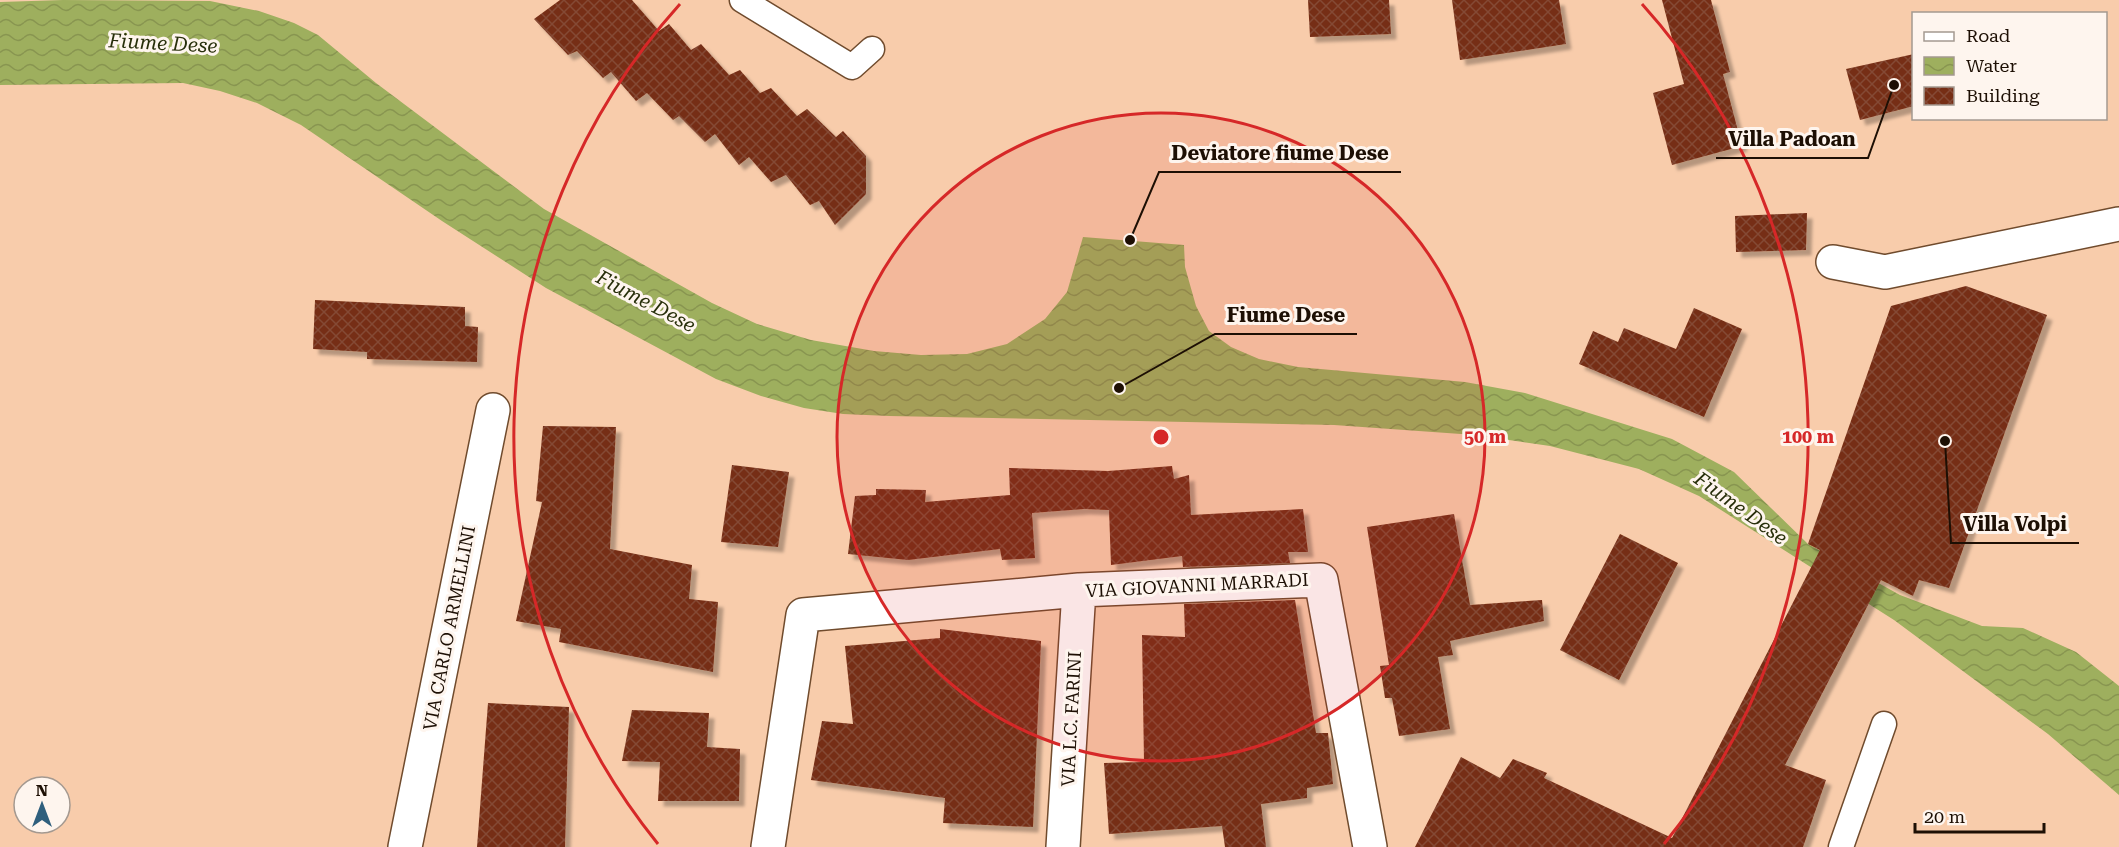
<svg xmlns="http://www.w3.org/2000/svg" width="2119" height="847" viewBox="0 0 2119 847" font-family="'Roboto Serif',serif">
<defs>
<pattern id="water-waves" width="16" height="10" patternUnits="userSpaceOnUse" patternTransform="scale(1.5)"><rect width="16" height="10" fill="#9eaf5e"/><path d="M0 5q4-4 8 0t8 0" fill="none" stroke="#889550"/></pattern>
<pattern id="building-cross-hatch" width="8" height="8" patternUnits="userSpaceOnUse" patternTransform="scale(1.5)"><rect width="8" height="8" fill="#762e15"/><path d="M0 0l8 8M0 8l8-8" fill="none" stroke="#844935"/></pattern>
<filter id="shadow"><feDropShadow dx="5.5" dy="5.5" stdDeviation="1.5" flood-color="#0004"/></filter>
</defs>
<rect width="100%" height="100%" fill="#f8ccab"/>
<!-- water -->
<path fill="url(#water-waves)" d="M63 0 210 1 259 11 294 23 318 35 376 83 544 209 712 303 757 324 811 340 874 351 921 355 967 354 1007 344 1045 319 1067 292 1083 237 1184 245 1185 267 1196 306 1209 331 1231 347 1259 359 1298 367 1465 382 1525 393 1672 439 1734 472 1808 544 1900 595 1982 626 2023 628 2076 652 2119 686V795L2048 734 1894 620 1699 496 1639 469 1550 446 1475 435 1334 425 889 416 843 414 804 408 761 396 716 379 546 288 442 221 301 125 257 103 220 91 183 83 0 85V2Z"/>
<!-- building -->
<path fill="url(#building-cross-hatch)" filter="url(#shadow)" d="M560 0H632L659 31 669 24 691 50 701 44 729 75 740 70 760 93 771 88 797 116 807 109 836 137 843 131 866 156V194L835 225 819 201 810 205 786 175 771 182 749 157 739 165 715 134 705 142 679 116 673 120 647 93 636 101 611 72 603 78 577 51 568 55 534 19Z
M1308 0H1389L1391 34 1310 37Z
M1452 0H1559L1566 44 1460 60Z
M1662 0H1711L1730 72 1723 74 1742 146 1672 165 1653 93 1684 84Z
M1914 54V106L1860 120 1846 69Z
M1807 213 1806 250 1736 252 1735 216Z
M1966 286 2047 315 1949 588 1919 580 1913 596 1881 580 1785 765 1826 780 1803 847H1415L1461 757 1500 778 1513 759 1547 773 1544 778 1672 838 1820 550 1808 544 1891 306Z
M315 300 465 307V326L478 327 477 362 367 359V352L313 349Z
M1694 308 1742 329 1704 417 1579 364 1593 331 1618 342 1624 328 1676 349Z
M543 426 616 427 610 549 692 565 689 599 718 602 713 672 559 642 561 629 516 621 542 502 536 501Z
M732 465 789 472 778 547 721 542Z
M1172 466 1174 479 1189 475 1191 515 1303 509 1308 552H1288L1290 563 1183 567 1182 556 1111 565 1109 510 1084 509 1032 513 1035 558 1002 560 1000 549 908 560 848 554 855 496 876 495V489L926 490 925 502 1010 495 1009 468 1108 471Z
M1454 514 1470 605 1542 600 1544 621 1450 641 1453 655 1438 657 1450 729 1399 736 1392 698H1385L1380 666 1389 665 1367 527Z
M1620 534 1678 563 1619 680 1560 650Z
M1295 600 1316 733H1328L1333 784 1307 788V798L1261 804 1266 847H1225L1222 826 1109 834 1104 763 1144 762 1142 635 1185 637 1184 604Z
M940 629 1041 641 1033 827 943 823 945 798 811 780 822 721 853 724 845 646 940 638Z
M488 703 569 707 565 847H477Z
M632 710 709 713 707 747 740 749 739 801H658L660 762 622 761Z"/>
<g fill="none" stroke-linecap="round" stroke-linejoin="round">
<defs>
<path id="service" d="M742 0 852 67 872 49
M1841 847 1884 724"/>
<path id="minor" d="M1833 262 1885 272 2119 224
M405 847 493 410
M768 847 803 615 1079 590 1321 580 1370 847
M1063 847 1079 590"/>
</defs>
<!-- service casing -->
<use href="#service" stroke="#704b2d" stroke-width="27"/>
<!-- minor casing -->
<use href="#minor" stroke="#704b2d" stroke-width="36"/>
<!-- service -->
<use href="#service" stroke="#fff" stroke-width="24"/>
<!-- minor -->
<use href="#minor" stroke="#fff" stroke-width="33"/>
</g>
<!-- distance rings -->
<circle cx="1161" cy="437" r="324" fill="#d62828" fill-opacity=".12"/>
<g fill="none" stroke="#d62828" stroke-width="3">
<circle cx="1161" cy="437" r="324"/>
<path d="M658 844A647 647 0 0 1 680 4M1642 4A647 647 0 0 1 1664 844"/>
</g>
<g text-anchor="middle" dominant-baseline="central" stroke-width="6" stroke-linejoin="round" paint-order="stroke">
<!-- street labels -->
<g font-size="18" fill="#1d0f04" stroke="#fef5ee">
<text transform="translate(1197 585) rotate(-3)">VIA GIOVANNI MARRADI</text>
<text transform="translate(449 628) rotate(-79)">VIA CARLO ARMELLINI</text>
<text transform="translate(1071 719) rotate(-87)">VIA L.C. FARINI</text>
</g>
<!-- water labels -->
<g font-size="20" font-style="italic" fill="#282f0b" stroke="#fef5ee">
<text transform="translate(163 43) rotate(3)">Fiume Dese</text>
<text transform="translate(646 301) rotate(28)">Fiume Dese</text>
<text transform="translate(1741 508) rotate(36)">Fiume Dese</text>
</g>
</g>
<circle cx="1161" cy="437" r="9" fill="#d62828" stroke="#fef5ee" stroke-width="3"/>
<g font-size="18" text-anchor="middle" font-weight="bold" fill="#d62828" stroke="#fef5ee" stroke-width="6" stroke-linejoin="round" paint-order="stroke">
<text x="1485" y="443">50 m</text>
<text x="1808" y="443">100 m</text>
</g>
<!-- callouts -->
<path fill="none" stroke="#1d0f04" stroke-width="2" d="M1894 85L1868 158H1716M1130 240L1159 172H1401M1119 388L1215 334H1357M1945 441L1951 543H2079"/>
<g fill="#1d0f04" stroke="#fef5ee" stroke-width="2">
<circle cx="1894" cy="85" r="6"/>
<circle cx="1130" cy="240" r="6"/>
<circle cx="1119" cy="388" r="6"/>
<circle cx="1945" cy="441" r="6"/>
</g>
<g font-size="20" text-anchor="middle" font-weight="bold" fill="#1d0f04" stroke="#fef5ee" stroke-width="6" stroke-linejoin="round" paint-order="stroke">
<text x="1792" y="146">Villa Padoan</text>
<text x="1280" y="160">Deviatore fiume Dese</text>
<text x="1286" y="322">Fiume Dese</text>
<text x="2015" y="531">Villa Volpi</text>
</g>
<!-- legend -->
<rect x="1912" y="12" width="195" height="108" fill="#fef5ee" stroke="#a49990" stroke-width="1.5"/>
<rect x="1924" y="32" width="30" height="9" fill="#ffffff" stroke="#a49990" stroke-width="1.5"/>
<text x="1966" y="42" font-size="18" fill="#1d0f04">Road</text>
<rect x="1924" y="57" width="30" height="18" fill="url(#water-waves)" stroke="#a49990" stroke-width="1.5"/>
<text x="1966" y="72" font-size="18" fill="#1d0f04">Water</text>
<rect x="1924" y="87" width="30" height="18" fill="url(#building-cross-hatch)" stroke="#a49990" stroke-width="1.5"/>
<text x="1966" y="102" font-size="18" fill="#1d0f04">Building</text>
<!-- north arrow -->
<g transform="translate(42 805)"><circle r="28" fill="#fef5ee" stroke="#a49990" stroke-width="1.5"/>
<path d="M0-4.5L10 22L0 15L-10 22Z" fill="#2f5f7d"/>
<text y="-9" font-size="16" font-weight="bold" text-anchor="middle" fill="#1d0f04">N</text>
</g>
<!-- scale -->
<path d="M1915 823v9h129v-9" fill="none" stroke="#1d0f04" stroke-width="3"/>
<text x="1924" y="823" font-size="18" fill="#1d0f04" stroke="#fef5ee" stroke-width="4.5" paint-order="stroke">20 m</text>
</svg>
